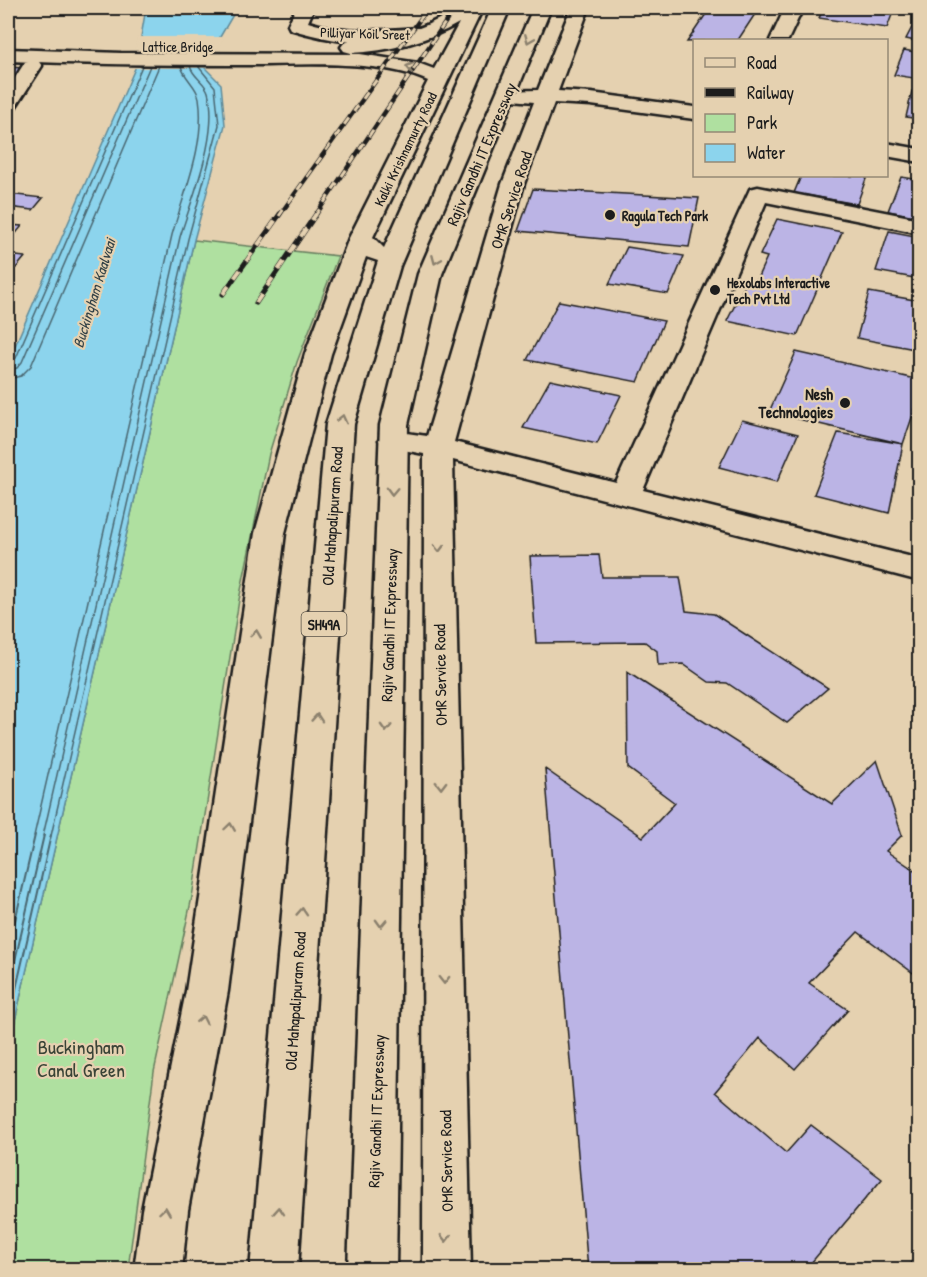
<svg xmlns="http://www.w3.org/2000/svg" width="927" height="1277" viewBox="0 0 927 1277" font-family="'Patrick Hand',sans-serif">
<rect width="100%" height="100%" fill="#e5d1b0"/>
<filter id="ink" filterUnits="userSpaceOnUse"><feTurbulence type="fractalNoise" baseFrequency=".0167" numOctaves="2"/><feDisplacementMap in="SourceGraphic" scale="12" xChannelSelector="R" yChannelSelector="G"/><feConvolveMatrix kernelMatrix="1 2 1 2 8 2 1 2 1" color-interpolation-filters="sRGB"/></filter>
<g filter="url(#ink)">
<!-- green -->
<path fill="#afe0a0" stroke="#667e5e" stroke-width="1.5" d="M194 240 338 256 297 362 269 454 239 600 192 897 154 1072 128 1269 8 1270V1051Z"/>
<!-- water -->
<path fill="#8cd4ed" stroke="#5f8a99" stroke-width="1.5" d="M146 8H237L203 66 221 84 225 125 194 240 8 1051V362L136 66Z"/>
<!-- pier -->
<path fill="#e5d1b0" d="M138 37H223L207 65 210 68H132Z"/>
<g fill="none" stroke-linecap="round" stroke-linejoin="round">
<!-- shore-far1 -->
<path stroke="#496670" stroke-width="1.5" d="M8 362 16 358 142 66
M8 370 17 368 22 362 150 66
M8 379 21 376 31 366 159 66
M34 836 172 235C184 192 206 144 199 98 197 86 184 78 181 66
M43 836 180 237C192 197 220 134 208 92 205 82 193 77 190 66
M51 836 188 239 219 125 215 87 198 66"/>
<!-- shore -->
<path stroke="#496670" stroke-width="2" d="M8 951 35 835
M8 991 44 835
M8 1024 51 835"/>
</g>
<!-- building -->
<path fill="#bbb4e5" stroke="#1c1c1c" stroke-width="1.5" d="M710 8H759L738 40 687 42Z
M824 8H903L901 13 893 12 887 28 819 18Z
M918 16 920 17V42L906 39Z
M904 50 920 53V79L894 75Z
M8 67 23 68 12 82H8Z
M912 91 920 92V119L906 117Z
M801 176H867L857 204 794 193Z
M901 177 920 180V217L888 211Z
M533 189 699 198 689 247 518 231Z
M8 194 43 198 33 210 8 207Z
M777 219 842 232 797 336 727 321 748 279 756 281 767 257 760 255Z
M8 225 22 226 13 237 8 236Z
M889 231 920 237V279L876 271Z
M627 247 684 256 668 294 609 284Z
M8 255 25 257 16 268 8 267Z
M869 292 920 301V350L857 338Z
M559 301 664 321 638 382 527 360Z
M796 352 920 380V394L903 444 769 412Z
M550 380 621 395 597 444 523 428Z
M742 420 798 434 777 482 719 467Z
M838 433 903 444 889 513 814 494Z
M599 555 602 577H680L686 611 714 614 828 688 787 723 727 683 709 682 683 664 658 665 657 651 645 642 536 643 530 556Z
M627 672 832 804 877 760 902 835 886 851 920 874V978L858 932 809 983 848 1010 795 1069 760 1038 715 1092 786 1153 811 1125 882 1179 805 1270H588L545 769 643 837 675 803 628 768Z
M920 1249V1270H906Z"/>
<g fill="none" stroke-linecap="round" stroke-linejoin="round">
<defs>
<path id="minor" d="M296 8H314L308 22C343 33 381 31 418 28L425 30 428 34 425 38C382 49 331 42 290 29L288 25Z
M571 8H589L558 91 591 93 694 107V119L591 105 554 103 524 184 454 442 616 483 750 189 758 187 920 219V233L766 202 643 490 920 559V581L453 460 471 1270H423L424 454 383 446 379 440 383 434 393 431 427 436 502 184 534 102 500 99 497 95 500 91 538 90Z
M785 8H803L788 40H770Z
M32 60 39 62 42 66 15 108 8 110V89L25 62Z
M886 143 920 149V162L886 156Z"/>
<path id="major" d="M456 8H483L373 237 384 248 492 8H510L400 266 354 424 298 1270H250L326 424 378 261 366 257 331 354 285 533 228 991 188 1210 182 1270H134L142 1210 186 991 255 533 305 354 349 238 428 81C377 57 290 66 233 65 158 65 83 64 8 61V49L121 53 360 54 418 63 434 69 459 23C426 42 389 51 351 53L344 51 341 47 344 43 351 41C389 39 425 31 456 8Z
M533 8H551L442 274 408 425 396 1270H348L380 425 418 274Z"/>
</defs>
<!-- minor casing -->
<use href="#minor" stroke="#1c1c1c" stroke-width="5"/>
<!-- major casing -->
<use href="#major" stroke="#1c1c1c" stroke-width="5"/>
<!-- minor -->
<use href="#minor" fill="#e5d1b0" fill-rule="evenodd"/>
<!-- major -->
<use href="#major" fill="#e5d1b0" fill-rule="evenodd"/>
<defs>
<path id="rail-far1" d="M279 216 428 8
M315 216 455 8"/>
<path id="rail" d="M223 294 280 214
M256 303 316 214"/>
</defs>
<!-- rail-far1 casing -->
<use href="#rail-far1" stroke="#1c1c1c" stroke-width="4.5"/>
<!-- rail casing -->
<use href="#rail" stroke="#1c1c1c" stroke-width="5"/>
<!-- rail-far1 -->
<use href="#rail-far1" stroke="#e5d1b0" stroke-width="3" stroke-dasharray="8" stroke-linecap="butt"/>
<!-- rail -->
<use href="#rail" stroke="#e5d1b0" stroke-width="4" stroke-dasharray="10" stroke-linecap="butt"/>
</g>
<!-- one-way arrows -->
<defs><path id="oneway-chevron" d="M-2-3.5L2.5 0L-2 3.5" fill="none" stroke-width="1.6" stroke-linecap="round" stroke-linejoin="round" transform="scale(1.5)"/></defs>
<g stroke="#8b806d">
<use href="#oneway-chevron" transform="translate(529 39) rotate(112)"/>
<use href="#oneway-chevron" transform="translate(410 67) rotate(-167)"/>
<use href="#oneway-chevron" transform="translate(436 260) rotate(113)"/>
<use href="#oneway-chevron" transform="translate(342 419) rotate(-76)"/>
<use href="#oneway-chevron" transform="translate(392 491) rotate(92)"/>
<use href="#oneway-chevron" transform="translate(439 548) rotate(89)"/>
<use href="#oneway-chevron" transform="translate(256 634) rotate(-82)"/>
<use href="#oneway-chevron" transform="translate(317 718) rotate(-86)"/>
<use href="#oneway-chevron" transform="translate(386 728) rotate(92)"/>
<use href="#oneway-chevron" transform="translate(441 785) rotate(89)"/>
<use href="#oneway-chevron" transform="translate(230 827) rotate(-82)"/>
<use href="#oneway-chevron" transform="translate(302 912) rotate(-86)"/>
<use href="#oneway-chevron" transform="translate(381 923) rotate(92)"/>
<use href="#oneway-chevron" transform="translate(444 980) rotate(89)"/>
<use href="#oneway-chevron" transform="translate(202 1020) rotate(-79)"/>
<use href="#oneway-chevron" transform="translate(165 1211) rotate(-82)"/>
<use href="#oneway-chevron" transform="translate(279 1211) rotate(-86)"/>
<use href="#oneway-chevron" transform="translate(446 1238) rotate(89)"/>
</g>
</g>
<!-- markers -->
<g fill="#1c1c1c" stroke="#e5d1b0" stroke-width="2">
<circle cx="610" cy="215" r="6"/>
<circle cx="715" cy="290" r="6"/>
<circle cx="845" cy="403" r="6"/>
</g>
<g text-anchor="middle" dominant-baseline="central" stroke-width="4.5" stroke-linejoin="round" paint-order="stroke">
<!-- far-street labels -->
<g font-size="14" fill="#1c1c1c" stroke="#e5d1b0">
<text transform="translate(365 33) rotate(2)">Pilliyar Koil Sreet</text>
<text x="178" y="46">Lattice Bridge</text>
<text transform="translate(405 149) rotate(-64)">Kalki Krishnamurty Road</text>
</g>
<!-- far-poi labels -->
<g font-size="14" font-weight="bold" fill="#1c1c1c" stroke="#e5d1b0" text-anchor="start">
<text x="622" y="215">Ragula Tech Park</text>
<text x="727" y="282">Hexolabs Interactive<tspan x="727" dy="16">Tech Pvt Ltd</tspan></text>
</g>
<!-- far-water labels -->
<g font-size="15" font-style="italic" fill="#324146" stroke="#e5d1b0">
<text transform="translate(94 293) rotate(-73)">Buckingham Kaalvaai</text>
</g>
<!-- shield labels -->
<rect fill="#e5d1b0" stroke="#585248" stroke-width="1.5" x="301.5" y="612" width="45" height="24" rx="4.5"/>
<g font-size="15" font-weight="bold" fill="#1c1c1c">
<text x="324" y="624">SH49A</text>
</g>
<!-- street labels -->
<g font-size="16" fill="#1c1c1c" stroke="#e5d1b0">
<text transform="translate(481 154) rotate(-67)">Rajiv Gandhi IT Expressway</text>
<text transform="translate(511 200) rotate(-72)">OMR Service Road</text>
<text transform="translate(332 516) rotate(-86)">Old Mahapalipuram Road</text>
<text transform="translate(389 625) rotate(-88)">Rajiv Gandhi IT Expressway</text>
<text transform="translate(440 675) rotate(-91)">OMR Service Road</text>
<text transform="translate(295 1001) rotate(-86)">Old Mahapalipuram Road</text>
<text transform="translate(376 1111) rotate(-88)">Rajiv Gandhi IT Expressway</text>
<text transform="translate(446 1161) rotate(-91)">OMR Service Road</text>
</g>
<!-- poi labels -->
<g font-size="16" font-weight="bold" fill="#1c1c1c" stroke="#e5d1b0" text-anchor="end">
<text x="833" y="394">Nesh<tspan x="833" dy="18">Technologies</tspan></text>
</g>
<!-- near-park labels -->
<g font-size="20" fill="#394336" stroke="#e5d1b0">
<text x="81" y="1046">Buckingham<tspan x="81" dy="23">Canal Green</tspan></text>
</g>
</g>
<!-- margin -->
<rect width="927" height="1277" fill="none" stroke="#e5d1b0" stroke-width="30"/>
<rect x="15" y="15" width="897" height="1247" fill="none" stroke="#1c1c1c" stroke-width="2" filter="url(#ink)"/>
<!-- legend -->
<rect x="693" y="39" width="195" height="138" fill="#e5d1b0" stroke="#958975" stroke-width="1.5"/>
<rect x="705" y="58" width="30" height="9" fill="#e5d1b0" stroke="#958975" stroke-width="1.5"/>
<text x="747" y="69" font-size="18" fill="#1c1c1c">Road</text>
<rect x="705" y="88" width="30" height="9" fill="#1c1c1c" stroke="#958975" stroke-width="1.5"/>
<text x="747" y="99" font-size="18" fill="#1c1c1c">Railway</text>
<rect x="705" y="114" width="30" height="18" fill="#afe0a0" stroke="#958975" stroke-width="1.5"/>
<text x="747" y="129" font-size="18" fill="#1c1c1c">Park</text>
<rect x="705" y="144" width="30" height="18" fill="#8cd4ed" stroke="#958975" stroke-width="1.5"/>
<text x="747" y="159" font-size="18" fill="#1c1c1c">Water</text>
</svg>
